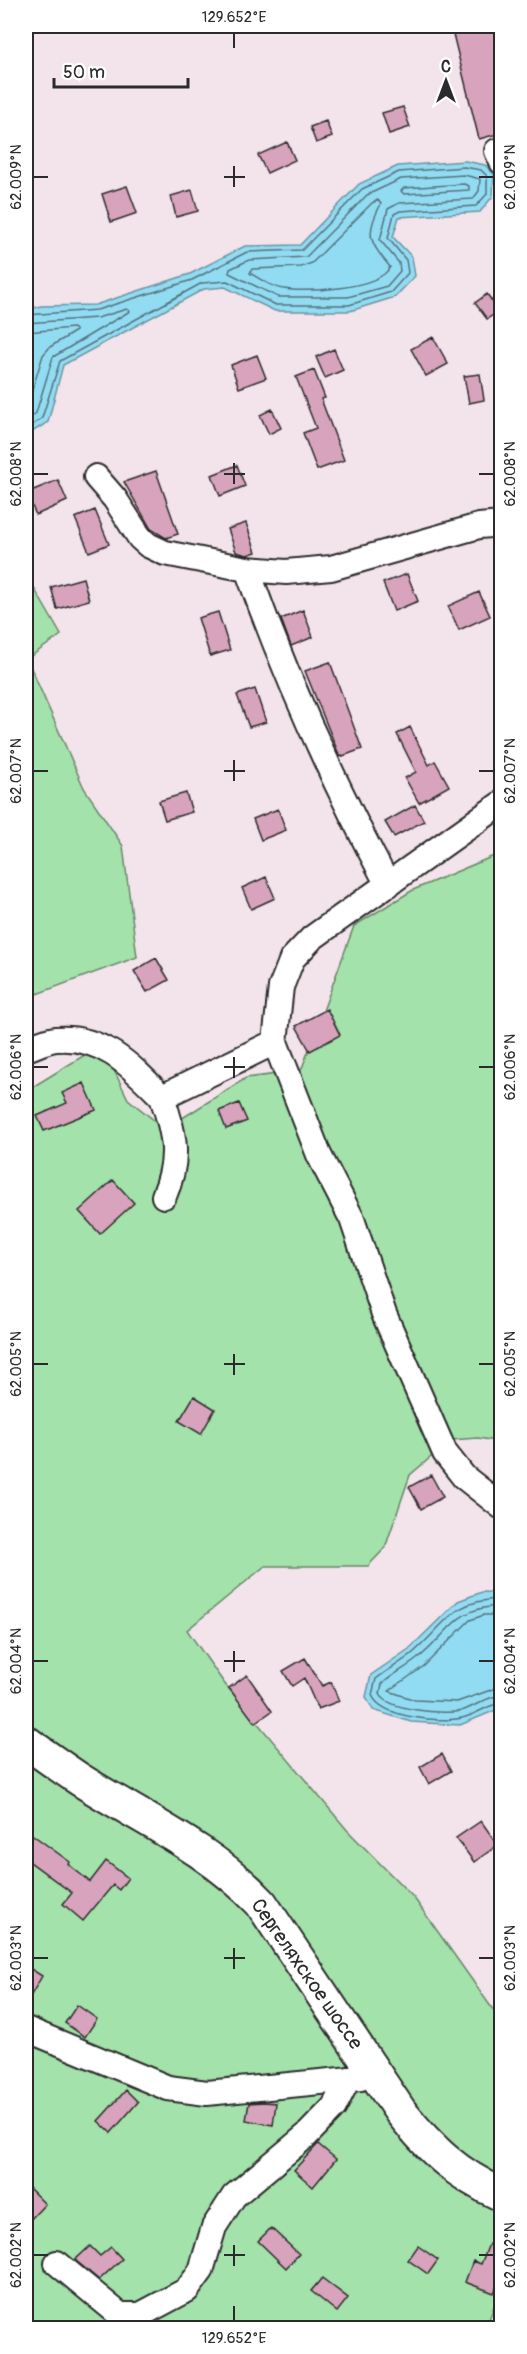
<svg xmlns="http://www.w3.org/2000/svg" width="527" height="2354" viewBox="0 0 527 2354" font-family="Pangolin,sans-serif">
<rect width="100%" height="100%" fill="#f3e3eb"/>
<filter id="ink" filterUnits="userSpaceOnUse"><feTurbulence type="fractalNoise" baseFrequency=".0167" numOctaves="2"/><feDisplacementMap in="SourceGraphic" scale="12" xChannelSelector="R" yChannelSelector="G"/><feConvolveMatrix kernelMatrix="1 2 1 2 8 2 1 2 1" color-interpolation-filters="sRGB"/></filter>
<g filter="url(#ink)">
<!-- green -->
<path fill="#a3e2aa" stroke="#67866a" stroke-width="1.5" d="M34 588 61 635 27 659 84 788 123 846 137 957 26 998V591Z
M501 853V1442L478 1438 451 1440 410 1475 385 1548 368 1566H265L187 1630 224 1683 348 1831 414 1898 501 2021V2287L486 2328H26V1091L83 1056H107L128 1099 165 1129 246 1078 301 1071 354 926 413 890Z"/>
<!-- water -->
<path fill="#92dcf3" stroke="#6995a3" stroke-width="1.5" d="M465 161 485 165 494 174 493 196 480 212 399 217 393 237 412 257 415 276 395 297 350 311H275L225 287 204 289 63 365 48 422 26 436V310L41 306 95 305 190 274 245 246 300 245 359 184 398 166Z
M482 1592 501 1593V1708L460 1725 411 1722 373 1710 366 1697 371 1675 409 1649 458 1601Z"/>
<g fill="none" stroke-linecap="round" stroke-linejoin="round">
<!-- shore -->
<path stroke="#54727b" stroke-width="1.5" d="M464 175 480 179 479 191 473 199 399 203 388 209 380 240 399 263 400 271 387 286 348 297H278L229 273 230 269 249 260 306 257 367 195 401 179Z
M464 184 469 186V190L404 194 401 191 404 188Z
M378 200 381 204C364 235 370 242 390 267 380 289 301 294 279 288 270 286 258 278 250 273L252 269 301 267 312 263 372 203Z
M26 315 97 310 192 280 247 252 302 250 362 189 399 172 464 167 481 170 487 176V194L476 206 400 211 394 214 388 238 406 260 408 273 391 292 349 305H276L227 281 202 283 60 361 42 418 26 430
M26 323 97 318 127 309 130 311 53 357 36 413 26 422
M26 332 73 328 76 331 50 347 43 355 26 410
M502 1599C451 1600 448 1622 414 1652 403 1662 388 1669 376 1679L372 1695C381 1718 441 1723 462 1718 476 1715 488 1704 502 1703
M502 1606C452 1607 451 1633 417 1659 406 1668 393 1674 382 1684L380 1694C387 1710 445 1715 461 1711 475 1707 487 1696 502 1695
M502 1615H484L470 1620 424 1666 389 1691 415 1700 457 1702 502 1686"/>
</g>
<!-- building -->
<path fill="#d8a3bd" stroke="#2b2b2b" stroke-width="1.5" d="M451 26H501V133L479 139Z
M403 107 410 127 389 134 382 113Z
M326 121 332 137 316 143 310 127Z
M287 142 295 160 267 173 258 155Z
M127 186 137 213 111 222 102 194Z
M192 190 198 211 176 217 171 196Z
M487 294 499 311 487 319 475 303Z
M433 337 448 364 426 376 411 349Z
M334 349 343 370 325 378 316 357Z
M257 355 266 378 239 388 231 365Z
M314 370 325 398 321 399 344 460 317 470 303 433 316 428 296 377Z
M480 374 484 400 469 403 464 376Z
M272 409 281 428 269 434 260 415Z
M237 465 245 486 220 496 212 475Z
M156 471 178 534 166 538 151 529 124 482Z
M58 480 67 501 36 515 26 493Z
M95 510 109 544 89 552 75 518Z
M246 523 256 552 247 555 236 552 228 529Z
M407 574 418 601 394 611 383 583Z
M83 578 89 600 57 609 51 587Z
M479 592 490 616 459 630 448 606Z
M303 610 313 637 291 646 281 619Z
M218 612 230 650 210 656 198 618Z
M330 662 362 749 340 757 305 671Z
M255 689 266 722 249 727 237 695Z
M410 727 429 765 435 761 449 786 419 803 405 778 416 772 397 734Z
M186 793 192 812 165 820 159 801Z
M415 805 424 821 394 837 385 822Z
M278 809 286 830 261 840 253 819Z
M266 877 275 898 251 909 242 888Z
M156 958 169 980 147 992 134 971Z
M327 1009 340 1035 310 1051 296 1026Z
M84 1083 96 1110 44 1131 37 1116 67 1103 62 1093Z
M239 1103 247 1121 226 1129 219 1111Z
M113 1180 134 1203 100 1234 79 1211Z
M194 1396 215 1409 201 1434 179 1421Z
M431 1475 443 1497 421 1509 409 1487Z
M305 1658 322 1686 331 1682 339 1701 318 1709 304 1678 292 1686 283 1671Z
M247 1675 272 1711 255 1723 229 1688Z
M442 1754 451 1771 429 1784 420 1767Z
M481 1821 498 1845 474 1862 456 1838Z
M26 1830 70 1862 68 1864 90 1882 106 1861 128 1878 119 1890 113 1885 83 1921 63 1904 72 1893 26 1859Z
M26 1966 42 1976 26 2004Z
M77 2005 97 2019 85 2037 65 2023Z
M126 2090 138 2102 111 2133 98 2121Z
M264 2102 276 2103 273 2125 246 2120 249 2103Z
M318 2144 336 2159 313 2187 294 2170Z
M26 2185 45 2204 26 2224Z
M271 2228 299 2254 286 2268 258 2241Z
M489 2244 501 2250V2275L494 2293 465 2282 473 2261 481 2264Z
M90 2246 100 2256 111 2247 122 2259 99 2280 75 2260Z
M418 2246 438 2260 428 2274 408 2260Z
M322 2278 348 2298 337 2312 311 2291Z"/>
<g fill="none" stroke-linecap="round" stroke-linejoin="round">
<defs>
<path id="minor" d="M497 151 502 162
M96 477 115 499 140 538 148 545 165 553 247 569 286 572 331 568 479 526 502 524
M247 569C286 678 333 782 388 885
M502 803 312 938 292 959 281 987 275 1042 319 1155 352 1219 384 1314 445 1453 464 1477 502 1507
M26 1049C35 1046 46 1040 56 1039 103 1035 132 1067 162 1097L275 1042
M162 1097C175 1135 180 1159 164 1196
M26 2029 168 2088 207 2093 361 2078
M57 2263 120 2315H140L187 2290 201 2271 214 2227 234 2196 307 2135 334 2107 348 2079"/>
<path id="major" d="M26 1742C43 1754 61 1767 79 1779 142 1819 209 1848 261 1903L400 2111C431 2150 456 2174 502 2195"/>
</defs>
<!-- minor casing -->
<use href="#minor" stroke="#2b2b2b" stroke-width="28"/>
<!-- major casing -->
<use href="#major" stroke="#2b2b2b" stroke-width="36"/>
<!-- minor -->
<use href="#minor" stroke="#fff" stroke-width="24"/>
<!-- major -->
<use href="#major" stroke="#fff" stroke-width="32"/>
</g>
</g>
<!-- ticks -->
<path fill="none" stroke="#2b2b2b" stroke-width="2" d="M234 33V48M234 166V187M33 177H48M224 177H245M479 177H494M234 463V484M33 474H48M224 474H245M479 474H494M234 760V781M33 771H48M224 771H245M479 771H494M234 1057V1078M33 1067H48M224 1067H245M479 1067H494M234 1354V1375M33 1364H48M224 1364H245M479 1364H494M234 1651V1672M33 1661H48M224 1661H245M479 1661H494M234 1948V1969M33 1958H48M224 1958H245M479 1958H494M234 2245V2266M33 2255H48M224 2255H245M479 2255H494M234 2306V2321"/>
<g text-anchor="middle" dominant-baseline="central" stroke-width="5" stroke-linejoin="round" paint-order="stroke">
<!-- street labels -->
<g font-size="20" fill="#2b2b2b" stroke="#fff">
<text transform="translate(307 1974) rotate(55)">Сергеляхское шоссе</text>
</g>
</g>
<!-- margin -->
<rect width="527" height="2354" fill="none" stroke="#fff" stroke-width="66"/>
<!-- north arrow -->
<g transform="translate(446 81)" stroke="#ffffff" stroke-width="4.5" paint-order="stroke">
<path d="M0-4.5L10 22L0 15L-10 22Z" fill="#2b2b2b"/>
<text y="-9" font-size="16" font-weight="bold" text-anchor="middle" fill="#2b2b2b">С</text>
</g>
<!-- scale -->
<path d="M54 78v9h134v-9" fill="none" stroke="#2b2b2b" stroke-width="3"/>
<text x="63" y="78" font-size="18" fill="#2b2b2b" stroke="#ffffff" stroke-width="4.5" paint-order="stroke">50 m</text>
<rect x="33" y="33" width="461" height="2288" fill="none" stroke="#2b2b2b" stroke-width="2"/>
<g font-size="15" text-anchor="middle" fill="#2b2b2b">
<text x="234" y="22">129.652°E</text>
<text transform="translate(16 177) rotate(-90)" y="5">62.009°N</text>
<text transform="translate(510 177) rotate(-90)" y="5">62.009°N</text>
<text transform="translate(16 474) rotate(-90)" y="5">62.008°N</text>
<text transform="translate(510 474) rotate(-90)" y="5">62.008°N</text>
<text transform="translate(16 771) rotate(-90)" y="5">62.007°N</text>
<text transform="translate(510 771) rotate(-90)" y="5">62.007°N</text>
<text transform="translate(16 1067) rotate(-90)" y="5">62.006°N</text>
<text transform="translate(510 1067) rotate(-90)" y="5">62.006°N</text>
<text transform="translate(16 1364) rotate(-90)" y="5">62.005°N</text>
<text transform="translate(510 1364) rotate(-90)" y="5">62.005°N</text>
<text transform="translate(16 1661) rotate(-90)" y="5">62.004°N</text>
<text transform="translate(510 1661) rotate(-90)" y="5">62.004°N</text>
<text transform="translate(16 1958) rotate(-90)" y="5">62.003°N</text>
<text transform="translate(510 1958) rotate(-90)" y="5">62.003°N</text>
<text transform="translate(16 2255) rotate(-90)" y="5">62.002°N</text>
<text transform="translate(510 2255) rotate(-90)" y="5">62.002°N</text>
<text x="234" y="2343">129.652°E</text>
</g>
</svg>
